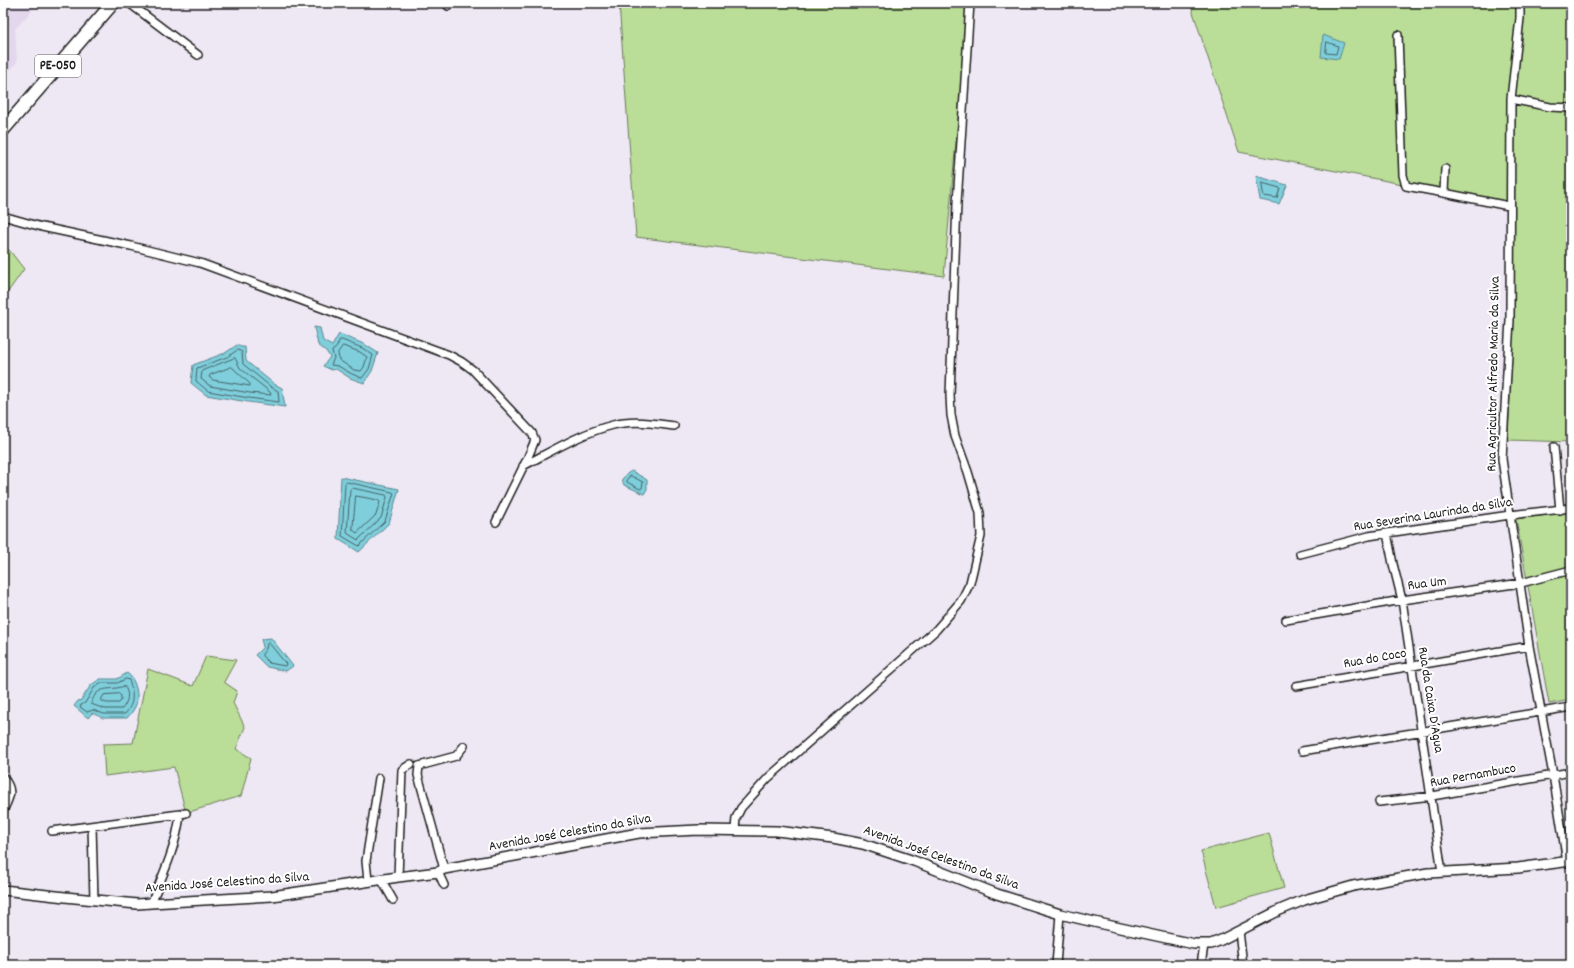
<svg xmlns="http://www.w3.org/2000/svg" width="1574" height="968" viewBox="0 0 1574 968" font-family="Dekko,sans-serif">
<rect width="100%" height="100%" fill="#eee7f4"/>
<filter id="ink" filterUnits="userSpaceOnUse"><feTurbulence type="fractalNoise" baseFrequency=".025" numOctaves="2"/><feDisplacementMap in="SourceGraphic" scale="8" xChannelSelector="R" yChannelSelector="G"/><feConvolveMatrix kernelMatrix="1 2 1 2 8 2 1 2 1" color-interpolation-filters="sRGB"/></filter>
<g filter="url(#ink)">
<!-- built -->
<path fill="#e3d6ed" d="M3 3H39L15 29 17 62 3 78Z"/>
<!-- green -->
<path fill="#badd97" stroke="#6b7c5a" d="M619 3H967L964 51 944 276 636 237Z
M1190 3H1571V442L1508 440 1514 300V206L1239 152Z
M3 246 10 251 24 269 3 299Z
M1571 512V700L1549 704 1516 519Z
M206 656 236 660 224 682 237 691 233 703 245 727 236 749 251 758 241 796 186 813 174 767 105 776 103 744 133 743 148 669 193 686Z
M1269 833 1284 888 1216 907 1201 851Z"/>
<!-- water -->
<path fill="#7fcedb" stroke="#57878f" d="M1323 35 1344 43 1339 59 1321 57Z
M1256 176 1287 185 1279 204 1260 200Z
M314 327 320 328 323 341 332 346 339 334 364 344 378 353 372 371 364 383 350 378 336 369 332 370 323 366 330 357 326 351 318 345Z
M237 345 241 347H245L246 361 274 384 282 388 285 407 248 402 206 395 191 383 193 365 225 353Z
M632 471 647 480V489L644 494 624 485 622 479 628 473Z
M341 477 399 489 389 523 359 552 338 539Z
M271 638 293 666 286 671 267 667 255 655 263 647 261 639Z
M127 673C136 679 140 698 135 707 133 711 130 715 127 718H103L92 713 88 718 74 706 78 701 81 700 91 685 100 679H117Z"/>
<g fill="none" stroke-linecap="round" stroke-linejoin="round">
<!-- shore -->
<path stroke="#446368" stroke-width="1" d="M1327 42 1338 46 1336 54 1326 53Z
M1262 183 1280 188 1277 198 1264 196Z
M340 340H342L362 348 373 355 369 369 362 378 352 374 338 366 331 365 334 358 332 351 336 348Z
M343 346 360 352 367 357 364 367 361 371 354 370 339 360 338 353Z
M238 350 242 352 243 364 271 387 278 391 279 402 249 398 208 391 196 381 197 368 227 357Z
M235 358 240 368 270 392 271 395 250 393 210 386 201 379 202 371Z
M232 367 250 384V386L213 380 209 377 210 375Z
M631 476 643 482 642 488 640 489 627 482V479Z
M347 482 392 492 394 493 385 521 359 546 342 536 345 484Z
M352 488 386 495 387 497 381 518 358 540 347 533 350 490Z
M356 496 378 500 380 502 376 515 357 533 353 530Z
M269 643 286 664 285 666 269 663 262 656V654L266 649 267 644Z
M126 679 129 680C133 694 135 702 125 714H104L93 710 87 712 80 707 81 705 85 703 94 688 100 683H117Z
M124 686C130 693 128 702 122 709H105L91 704C97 683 110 692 124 686Z
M119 694 121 696V701L119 703H106L101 700 104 695Z"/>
<defs>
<path id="minor" d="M129 3 198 55
M447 3 448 6
M1520 3V18L1511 99 1510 320 1502 459 1529 646 1553 775 1567 862
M1398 35 1403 175 1406 186 1444 193 1445 169
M1511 99 1550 107 1571 108
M1444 193 1509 206
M3 216 42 227 131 246 200 263 449 355 462 362 473 370 532 433 535 440 528 457 496 522
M1554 447 1560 510
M523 466C552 451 581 433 613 425 632 420 654 423 674 426
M1387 533 1393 564 1402 600 1442 872
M1300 554 1369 536 1387 533 1510 515 1571 508
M1286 620 1402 600 1521 583 1571 570
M1296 686 1529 646
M1302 751 1571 707
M3 777C14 791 10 796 3 811
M1379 802 1432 796 1571 772
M92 826 94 900
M735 830 736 818 741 808 768 778 936 630 961 601 970 583 981 536 980 513 968 472 955 436 951 415 950 395 957 203 970 3
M52 831 180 814
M444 869 418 775 419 766 456 756 464 746
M438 872 444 885
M398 877 402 770 411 764
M381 879 393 900
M368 881 366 861 379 778
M151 903C163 875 177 845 180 814L186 813
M1239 931 1243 965
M1056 965 1060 914
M1201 965 1204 945"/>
<path id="tertiary" d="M3 890 65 897 137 904 151 903 272 896 398 877 438 872 444 869 639 833 698 830 777 831 833 838 863 844 914 861 997 894 1060 914 1120 928 1194 944H1211L1221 940 1280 910 1304 900 1353 886 1428 873 1518 868 1571 861"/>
<path id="primary" d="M3 130 113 3"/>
</defs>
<!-- minor casing -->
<use href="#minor" stroke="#1c1c1c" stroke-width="10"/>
<!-- tertiary casing -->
<use href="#tertiary" stroke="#1c1c1c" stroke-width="12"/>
<!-- primary casing -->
<use href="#primary" stroke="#1c1c1c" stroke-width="15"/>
<!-- minor -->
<use href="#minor" stroke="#fff" stroke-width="7"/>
<!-- tertiary -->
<use href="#tertiary" stroke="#fff" stroke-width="9"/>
<!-- primary -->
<use href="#primary" stroke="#fff" stroke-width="12"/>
</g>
</g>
<g text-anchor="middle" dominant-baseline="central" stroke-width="4" stroke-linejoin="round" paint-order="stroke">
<!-- shield labels -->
<rect fill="#fff" stroke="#606060" stroke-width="1" x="35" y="55" width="46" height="22" rx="3"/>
<g font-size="13" font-weight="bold" fill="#1c1c1c">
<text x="58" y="66">PE-050</text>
</g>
<!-- street labels -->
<g font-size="14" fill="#1c1c1c" stroke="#fff">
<text transform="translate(1494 374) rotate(-89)">Rua Agricultor Alfredo Maria da Silva</text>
<text transform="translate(1433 515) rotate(-9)">Rua Severina Laurinda da Silva</text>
<text transform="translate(1427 584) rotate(-7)">Rua Um</text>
<text transform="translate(1375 659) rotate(-10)">Rua do Coco</text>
<text transform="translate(1430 700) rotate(81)">Rua da Caixa D´Agua</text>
<text transform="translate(1473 776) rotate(-10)">Rua Pernambuco</text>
<text transform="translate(570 833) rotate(-10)">Avenida José Celestino da Silva</text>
<text transform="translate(941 858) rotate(20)">Avenida José Celestino da Silva</text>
<text transform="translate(227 883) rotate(-4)">Avenida José Celestino da Silva</text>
</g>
</g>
<!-- margin -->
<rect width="1574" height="968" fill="none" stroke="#fff" stroke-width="16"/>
<rect x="8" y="8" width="1558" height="952" fill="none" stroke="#1c1c1c" stroke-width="1.5" filter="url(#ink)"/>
</svg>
